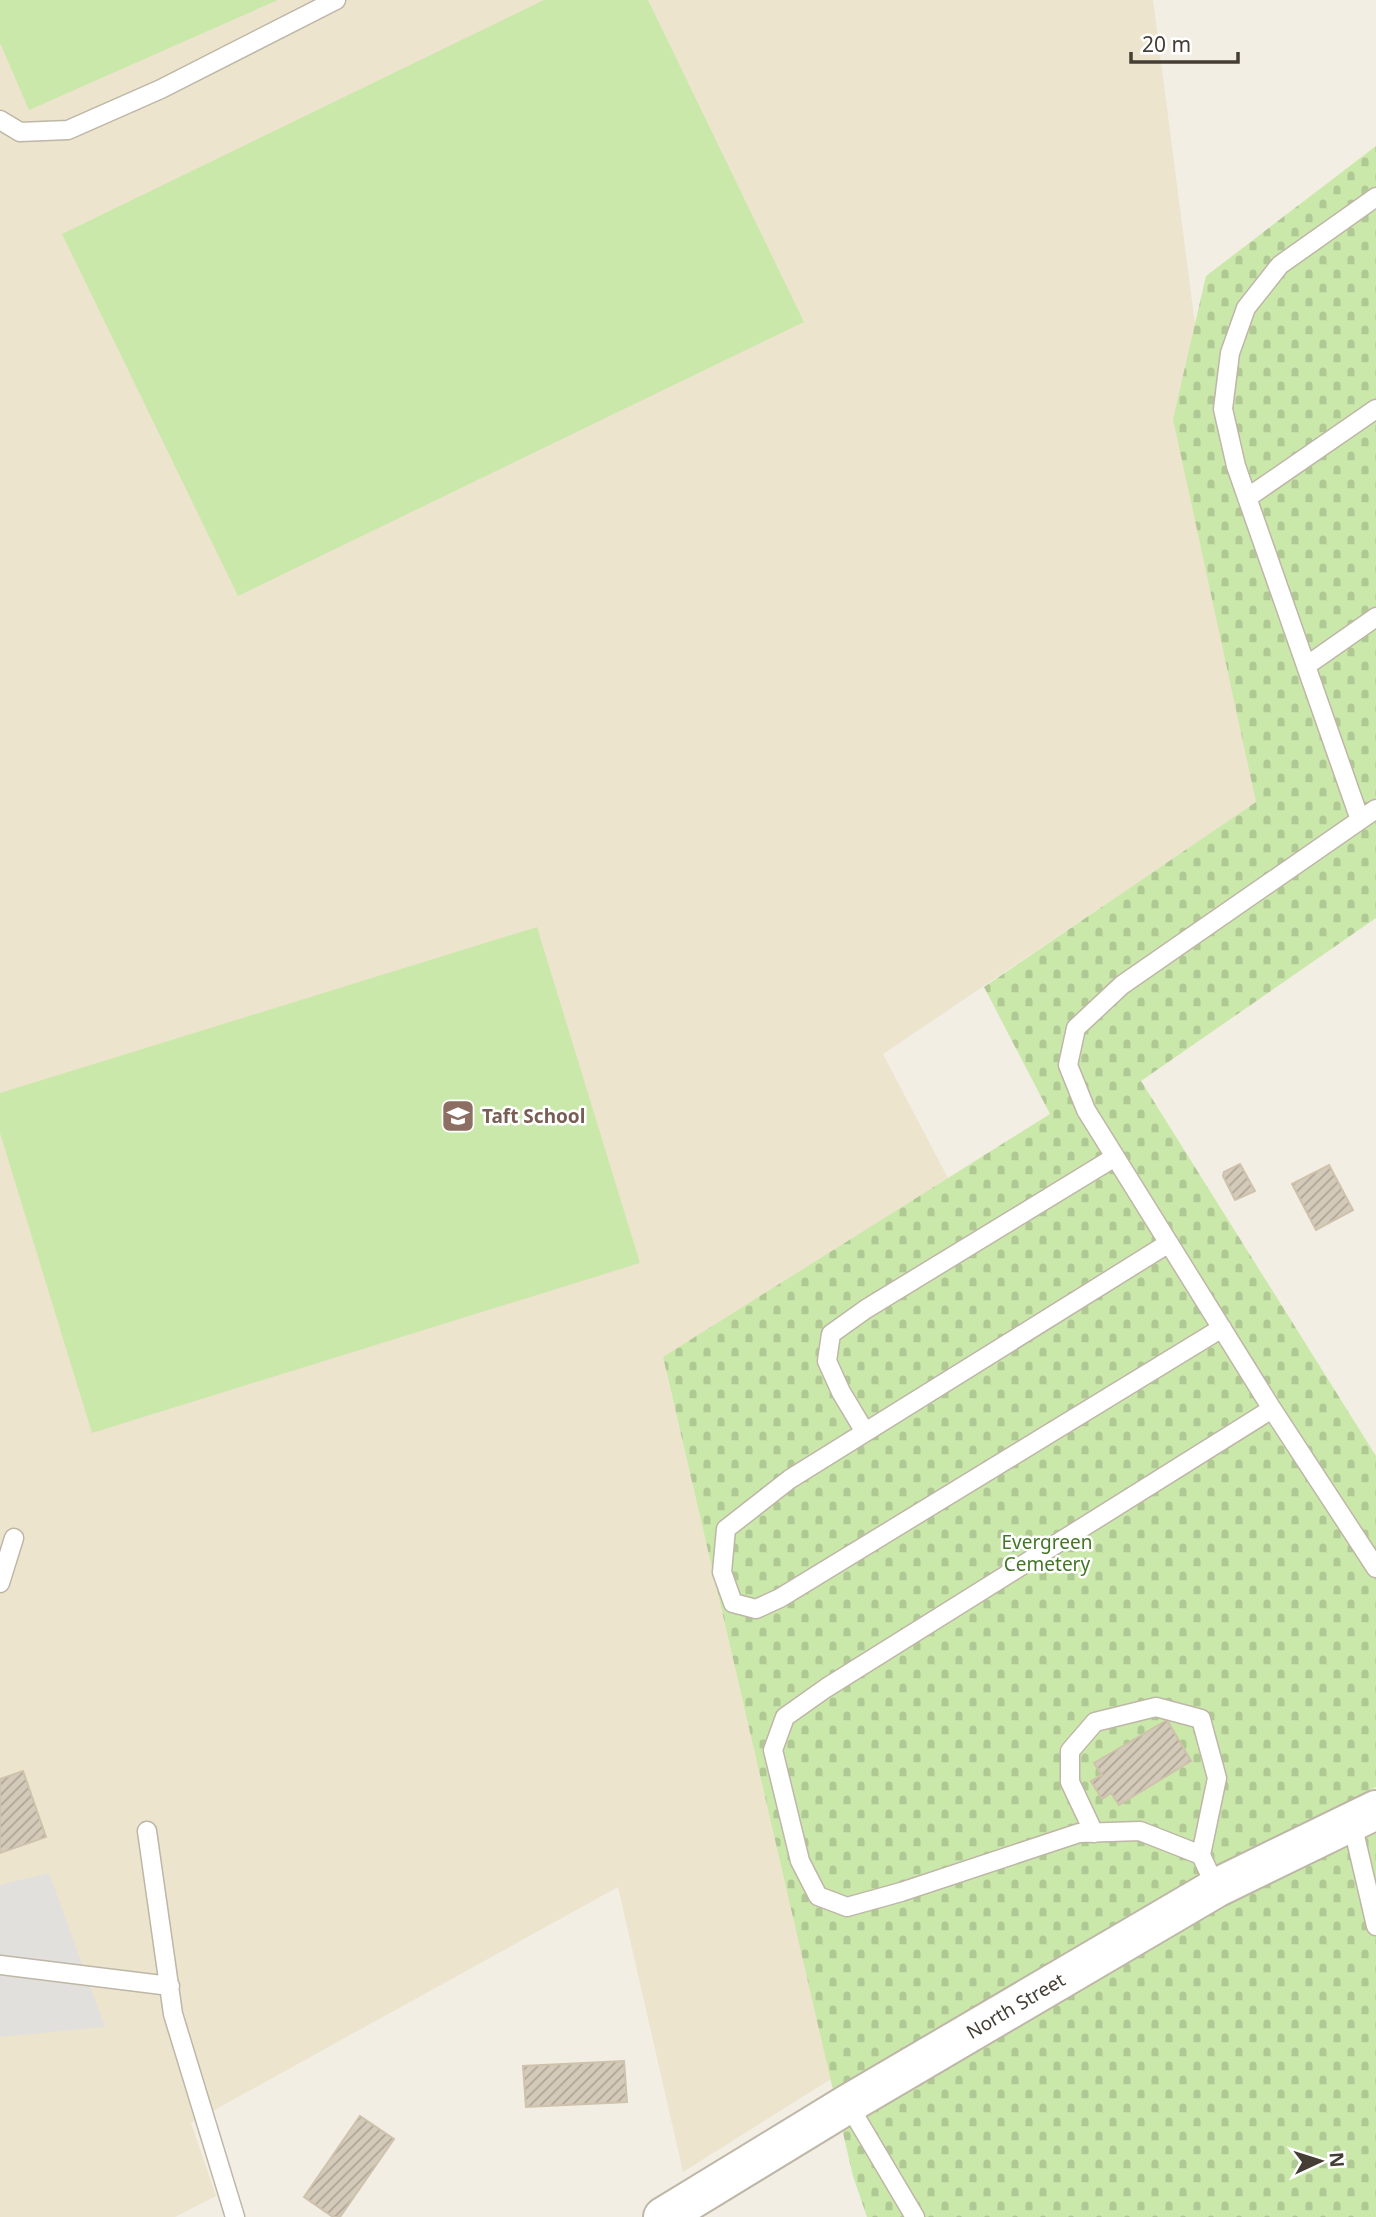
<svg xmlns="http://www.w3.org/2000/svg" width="1376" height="2217" viewBox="0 0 1376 2217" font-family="'Noto Sans',sans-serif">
<defs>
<pattern id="cemetery-stones" width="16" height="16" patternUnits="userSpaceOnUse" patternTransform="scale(1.75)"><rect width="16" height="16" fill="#cbe8ab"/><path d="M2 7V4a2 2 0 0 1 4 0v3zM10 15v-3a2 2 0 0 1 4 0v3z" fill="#b0c894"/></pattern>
<pattern id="building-hatch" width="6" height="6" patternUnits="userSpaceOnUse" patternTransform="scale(1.75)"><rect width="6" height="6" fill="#d4cab9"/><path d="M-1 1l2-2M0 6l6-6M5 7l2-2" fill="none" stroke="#aea597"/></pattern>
</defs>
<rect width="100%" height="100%" fill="#f2eee3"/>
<!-- education -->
<path fill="#ece4cd" d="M0 0H1153L1257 802 883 1054 948 1178 663 1358 831 2079 683 2172 618 1887 191 2123 216 2196 175 2217H0Z"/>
<!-- grass -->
<path fill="#cbe8ab" d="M0 0H278L29 110 0 43Z
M544 0H648L804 322 238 596 62 234Z
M537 927 640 1263 92 1433 0 1133V1093Z"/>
<!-- cemetery -->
<path fill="url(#cemetery-stones)" d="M1376 146V918L1141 1081 1376 1456V1787L1370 1790 1376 1819V2217H867L853 2176 663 1357 1050 1114 984 987 1256 802 1173 419 1206 276Z"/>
<!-- parking -->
<path fill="#e2e0dc" d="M49 1873 105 2027 0 2037V1885Z"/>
<!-- building -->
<path fill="url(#building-hatch)" stroke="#cfc2ac" stroke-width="2" d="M1240 1164 1255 1191 1235 1200 1223 1176 1224 1172Z
M1329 1165 1353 1210 1316 1230 1292 1184Z
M1167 1720 1191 1761 1119 1805 1111 1793 1102 1799 1091 1781 1102 1775 1094 1763Z
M23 1771 46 1837 0 1853V1779Z
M624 2061 627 2102 526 2107 523 2066Z
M360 2116 394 2139 340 2217H333L304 2197Z"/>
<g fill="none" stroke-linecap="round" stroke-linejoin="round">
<defs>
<path id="service" d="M0 120 20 132 68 130 161 89 336 0
M1247 498 1376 409
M1306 666 1376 617
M1376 809 1122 985 1076 1028 1068 1065 1086 1110 1272 1409 1376 1568
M1360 820 1236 466 1223 409 1230 353 1246 308 1280 265 1376 197
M1169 1243 790 1479 726 1529 722 1572 733 1603 756 1609 780 1598 1222 1328
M865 1432 841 1392 827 1361 831 1334 866 1309 1115 1157
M0 1583 14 1538
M1352 1823 1376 1926
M147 1831 173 2014 235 2217
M1094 1833 1070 1782V1751L1095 1722 1156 1707 1201 1719 1217 1778 1201 1855
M1216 1888 1201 1855 1140 1831 1079 1833 901 1892 847 1907 818 1896 800 1861 773 1750 785 1717 826 1688 1272 1409
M0 1965 170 1986
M848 2104 915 2217"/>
<g id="tertiary">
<path id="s1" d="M663 2217 848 2104 1216 1888 1376 1810"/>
</g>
</defs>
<!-- service casing -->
<use href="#service" stroke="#beb6a6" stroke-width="21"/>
<!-- tertiary casing -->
<use href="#tertiary" stroke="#beb6a6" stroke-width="42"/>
<!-- service -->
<use href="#service" stroke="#fff" stroke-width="18"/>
<!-- tertiary -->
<use href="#tertiary" stroke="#fff" stroke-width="38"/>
</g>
<!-- icons -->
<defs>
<symbol id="school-square" viewBox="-11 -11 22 22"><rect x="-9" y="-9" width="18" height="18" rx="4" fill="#8d6e63" stroke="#fff"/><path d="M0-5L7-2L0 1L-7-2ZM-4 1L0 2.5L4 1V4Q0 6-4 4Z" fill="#fff"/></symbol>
</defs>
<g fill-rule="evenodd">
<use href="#school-square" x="439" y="1097" width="38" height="38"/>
</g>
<g text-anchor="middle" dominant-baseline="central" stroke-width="5" stroke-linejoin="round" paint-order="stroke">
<!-- education labels -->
<g font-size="19" font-weight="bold" fill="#785e54" stroke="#fff" text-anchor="start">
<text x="482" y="1116">Taft School</text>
</g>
<!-- park labels -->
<g font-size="19" fill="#427626" stroke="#fff">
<text x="1047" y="1542">Evergreen<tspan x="1047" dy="22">Cemetery</tspan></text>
</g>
<!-- street labels -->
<g font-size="19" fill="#443e34" stroke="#fff">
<text stroke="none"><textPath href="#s1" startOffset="411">North Street</textPath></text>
</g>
</g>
<!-- north arrow -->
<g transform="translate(1320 2161) rotate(86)" stroke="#ffffff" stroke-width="5" paint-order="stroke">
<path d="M0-5L12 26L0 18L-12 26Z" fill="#443e34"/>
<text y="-10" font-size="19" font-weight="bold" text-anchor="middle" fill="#443e34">N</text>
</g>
<!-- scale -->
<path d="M1131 52v10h107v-10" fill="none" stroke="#443e34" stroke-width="3.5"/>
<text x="1142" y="52" font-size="21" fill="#443e34" stroke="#ffffff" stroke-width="5" paint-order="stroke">20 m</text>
</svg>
